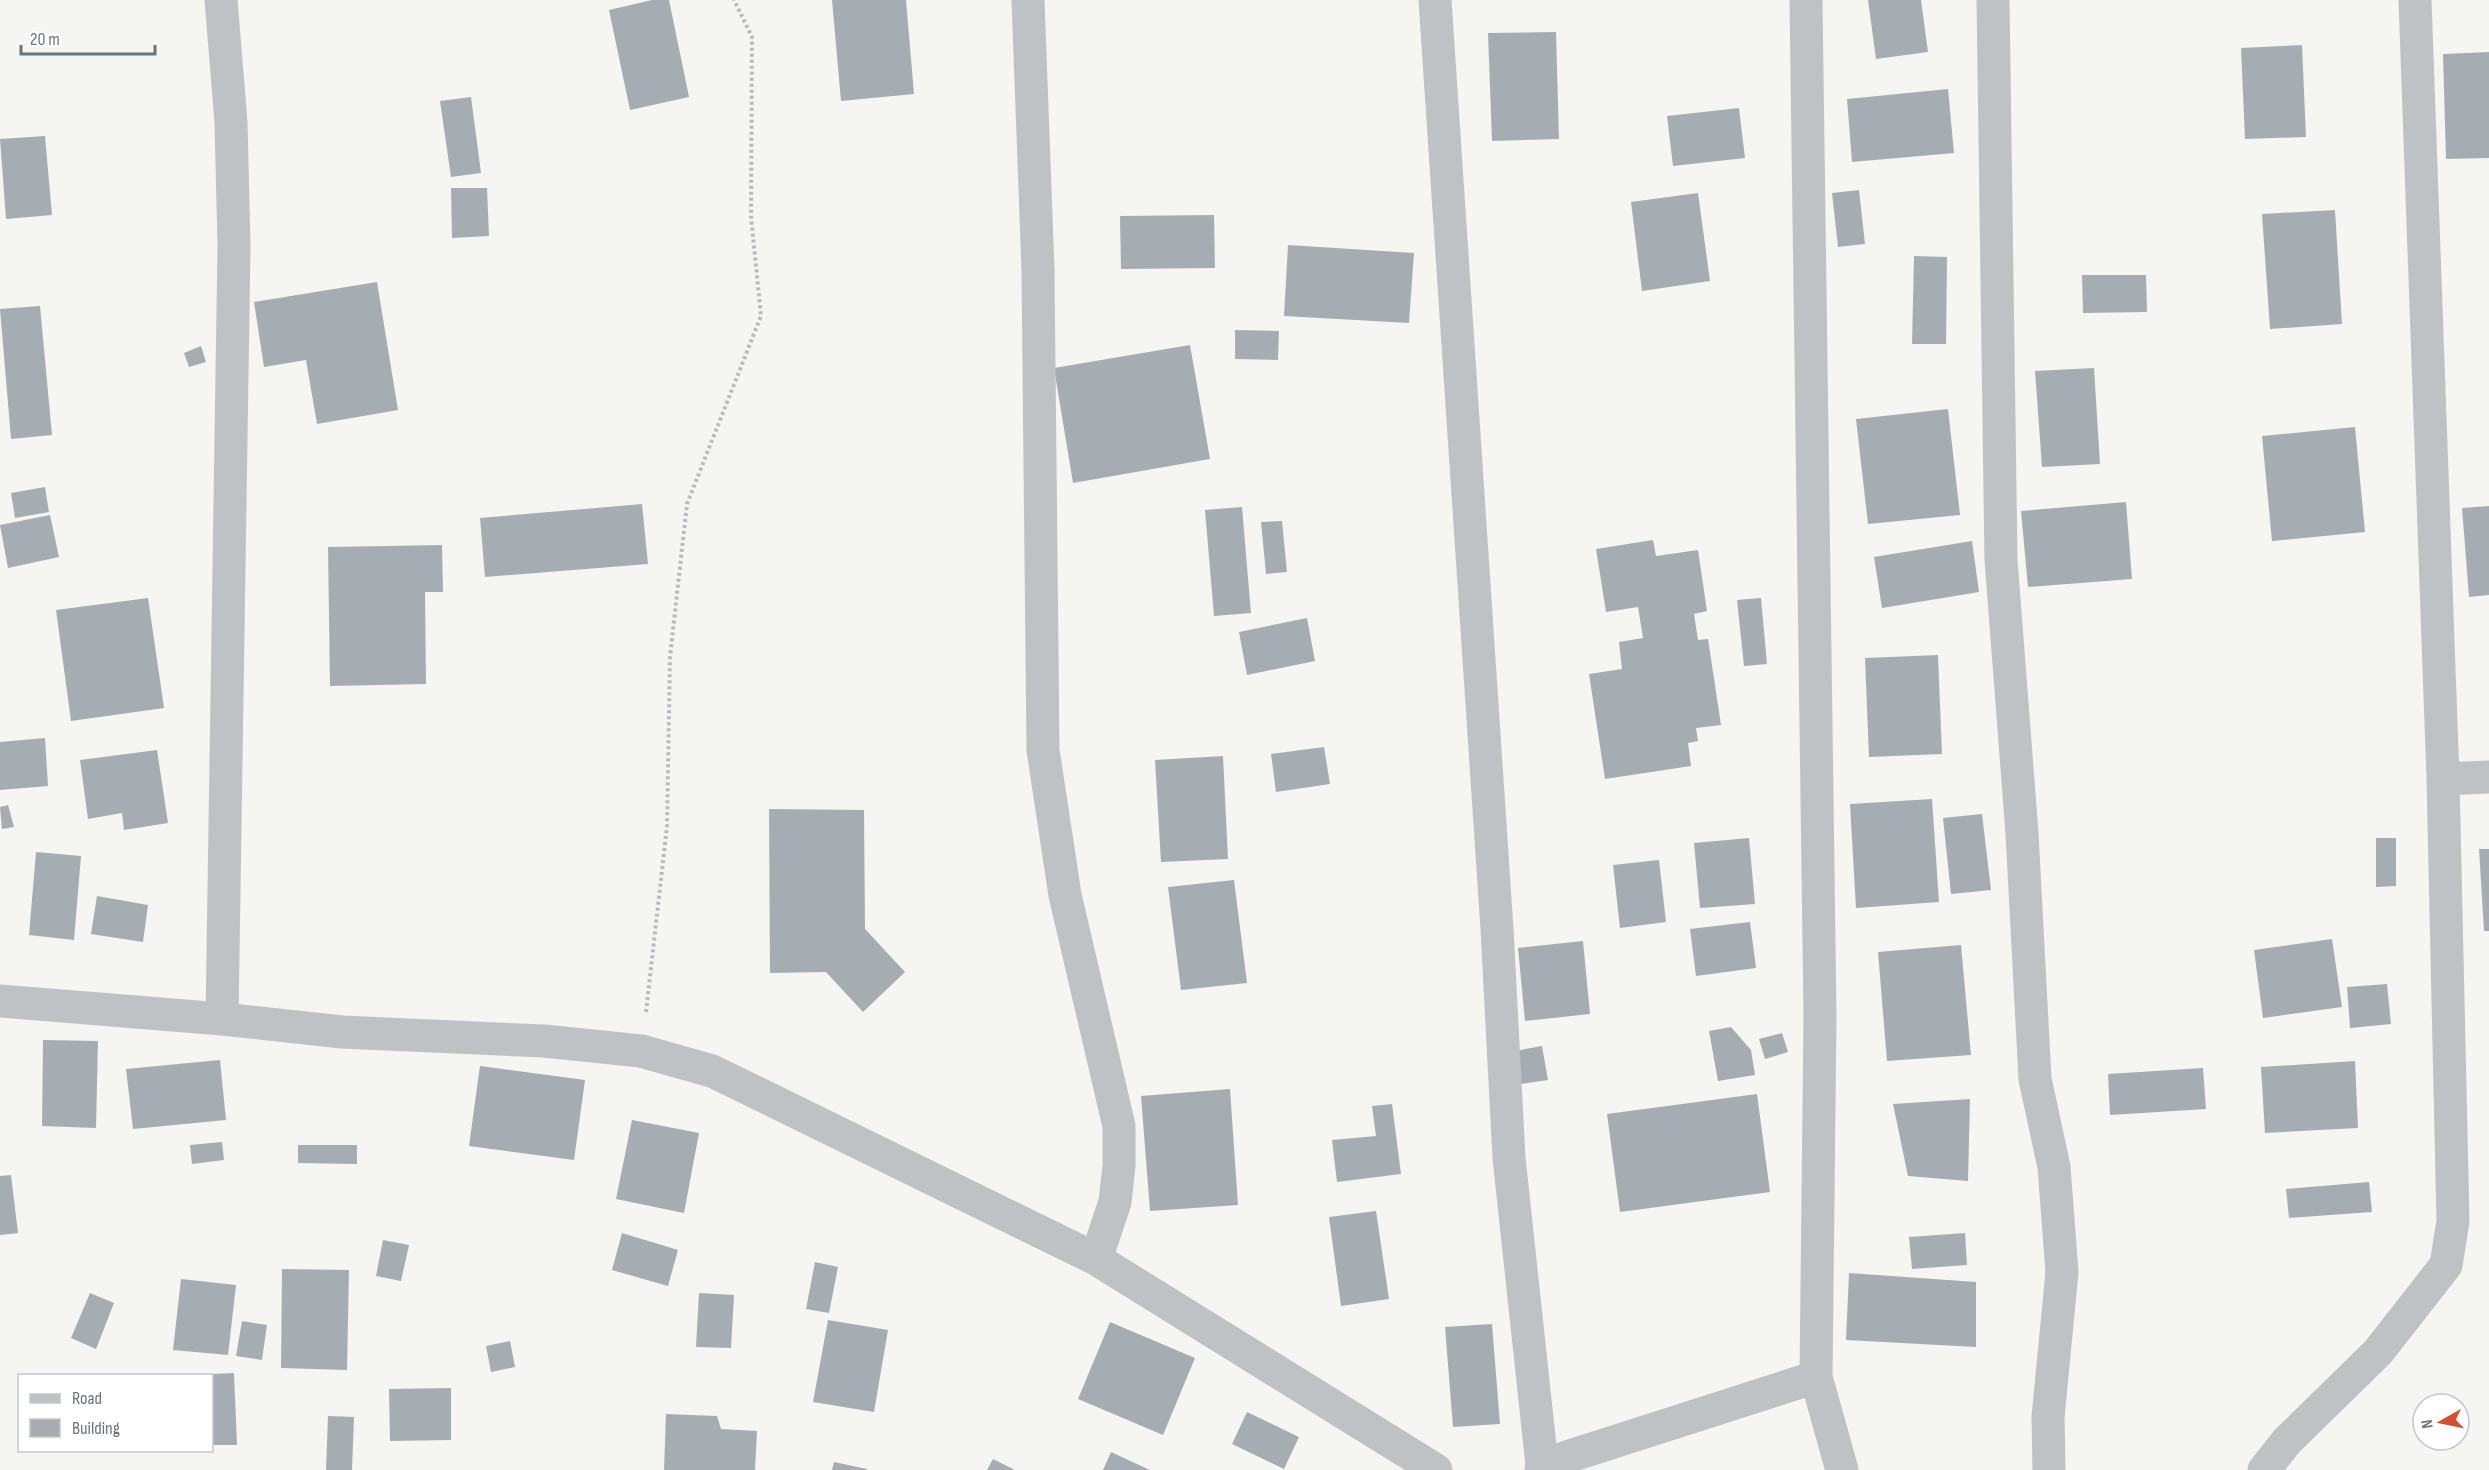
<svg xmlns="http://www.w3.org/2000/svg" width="2489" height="1470" viewBox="0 0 2489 1470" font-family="'Sofia Sans Condensed',sans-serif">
<rect width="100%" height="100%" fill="#f5f5f2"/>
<!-- building -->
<path fill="#a6adb2" d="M652 0H669L689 97 630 110 609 10Z
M832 0H906L914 94 841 101Z
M1868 0H1921L1928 52 1876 59Z
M1556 32 1559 139 1492 141 1488 33Z
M2302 45 2306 137 2245 139 2241 48Z
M2489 52V158L2446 159 2443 54Z
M1948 89 1954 153 1852 162 1847 99Z
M471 97 481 173 451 177 440 101Z
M1739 108 1745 158 1673 166 1667 116Z
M45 136 52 215 6 219 0 139Z
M451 188H487L489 236 452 238Z
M1859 190 1865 244 1838 247 1832 193Z
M1698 193 1710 281 1642 291 1631 202Z
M2335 210 2342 324 2270 329 2262 214Z
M1214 215 1215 268 1121 269 1120 216Z
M1288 245 1414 253 1409 323 1284 316Z
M1914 256 1947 257 1946 344H1912Z
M2082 275H2146L2147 312 2083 313Z
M377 282 398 410 317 424 306 360 264 367 254 302Z
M40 306 52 435 11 439 0 309Z
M1235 330 1279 331 1278 360 1235 359Z
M1190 345 1210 459 1073 483 1054 368Z
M201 346 206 362 189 367 184 353Z
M2094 368 2100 464 2042 467 2035 371Z
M1948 409 1960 515 1868 524 1856 419Z
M2355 427 2365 532 2272 541 2262 436Z
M45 487 49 512 15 518 11 493Z
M2126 502 2132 579 2028 587 2021 511Z
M642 504 648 564 485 577 480 518Z
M2489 506V595L2469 597 2462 508Z
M1242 507 1251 613 1214 616 1205 510Z
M50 515 59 557 8 568 0 525Z
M1282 521 1287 572 1266 574 1261 522Z
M1653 540 1656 556 1698 550 1707 611 1694 614 1698 640 1708 639 1721 725 1696 728 1698 741 1688 743 1691 766 1605 779 1589 674 1622 669 1619 642 1643 638 1638 607 1606 612 1596 549Z
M1972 541 1979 592 1882 608 1874 557Z
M442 545 443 592H425L426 684 330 686 328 547Z
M148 598 164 708 71 721 56 610Z
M1761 598 1767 664 1744 666 1737 600Z
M1307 618 1315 661 1247 675 1239 632Z
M1938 655 1942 754 1869 757 1865 658Z
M45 738 48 786 0 790V742Z
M1324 747 1330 784 1276 792 1271 754Z
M157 750 168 823 124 830 122 813 88 819 80 760Z
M1223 756 1228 859 1161 862 1155 760Z
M1932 799 1939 902 1856 908 1850 804Z
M8 805 14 827 2 829 0 807Z
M769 809 864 810 865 929 905 972 863 1012 826 972 770 973Z
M1982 814 1991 890 1951 894 1943 818Z
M1749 838 1755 904 1700 908 1694 843Z
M2376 838H2396V886L2376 887Z
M2479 849H2489V931H2484Z
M36 852 81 856 74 940 29 935Z
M1659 860 1666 922 1620 928 1613 865Z
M1234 880 1247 983 1181 990 1168 887Z
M97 896 148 905 143 942 91 934Z
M1750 922 1756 968 1696 976 1690 929Z
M2332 939 2342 1007 2263 1018 2254 950Z
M1583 941 1590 1014 1525 1021 1518 948Z
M1961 945 1971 1055 1887 1061 1878 952Z
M2387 984 2391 1024 2350 1028 2347 987Z
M1731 1027 1751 1050 1755 1075 1718 1081 1709 1031Z
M1782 1033 1788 1052 1765 1059 1759 1039Z
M43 1040 98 1041 96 1128 42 1126Z
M1542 1046 1548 1080 1520 1084 1515 1051Z
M220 1060 226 1120 133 1129 126 1069Z
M2355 1061 2358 1128 2265 1133 2261 1067Z
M480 1066 585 1080 574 1160 469 1146Z
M2203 1068 2206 1109 2110 1115 2108 1074Z
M1230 1089 1238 1205 1150 1211 1141 1096Z
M1757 1094 1770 1192 1620 1212 1607 1114Z
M1970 1099 1968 1181 1908 1176 1893 1104Z
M1392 1104 1401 1174 1337 1182 1332 1140 1376 1136 1372 1106Z
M632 1120 699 1133 684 1213 616 1199Z
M222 1142 224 1160 192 1164 190 1145Z
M298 1145H357V1164L298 1163Z
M11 1175 18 1233 0 1235V1176Z
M2369 1182 2372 1212 2289 1218 2286 1189Z
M1376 1211 1389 1299 1341 1306 1329 1217Z
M622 1233 678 1250 668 1286 612 1270Z
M1965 1233 1967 1265 1912 1269 1909 1237Z
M383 1240 409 1245 401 1281 376 1276Z
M815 1262 838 1267 829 1313 806 1309Z
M282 1269 349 1270 347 1370 281 1368Z
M1849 1273 1976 1282V1347L1846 1340Z
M181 1279 236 1285 228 1355 173 1350Z
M90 1293 114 1303 96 1349 71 1338Z
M699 1293 734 1295 731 1348 696 1347Z
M828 1320 888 1330 874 1412 813 1402Z
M242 1321 267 1325 262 1360 236 1356Z
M1110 1322 1195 1358 1163 1435 1078 1399Z
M1492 1324 1500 1424 1453 1427 1445 1327Z
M510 1341 515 1367 491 1372 486 1346Z
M234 1373 237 1445H212V1374Z
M451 1388V1440L390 1441 389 1389Z
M1247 1412 1299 1437 1284 1469 1232 1444Z
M666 1414 717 1416 721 1429 757 1431 755 1470H664Z
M328 1416 354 1417 352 1470H326Z
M1111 1452 1150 1470H1103Z
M993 1459 1015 1470H987Z
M834 1462 867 1469V1470H832Z"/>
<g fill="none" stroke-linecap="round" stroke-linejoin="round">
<!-- path -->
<path stroke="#b8bbbd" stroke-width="4" stroke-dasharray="3 3" stroke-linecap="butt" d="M646 1012 667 826 670 657 687 504 761 316 751 216 752 37 734 0"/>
<!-- street -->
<path stroke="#bec2c5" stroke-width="33" d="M221 0 231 122 234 246 222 1019
M1028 0 1038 270 1043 750 1065 895 1119 1126V1166L1115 1202 1096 1259
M1435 0 1497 929 1509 1158 1542 1465
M1806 0 1820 1016 1816 1377 1842 1470
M1993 0 2001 560 2022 833 2035 1079 2054 1167 2062 1272 2048 1417 2049 1470
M2443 779 2489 777
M0 1001 222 1019 342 1032 544 1041 641 1051 712 1071 1096 1259 1436 1470
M1541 1470 1542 1465 1816 1377
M2264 1470 2287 1441 2378 1352 2446 1265 2453 1221 2443 779 2415 0"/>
</g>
<!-- legend -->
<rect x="18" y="1374" width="195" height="78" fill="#ffffff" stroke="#c2c8cc" stroke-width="1.5"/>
<rect x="30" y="1394" width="30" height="9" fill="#bec2c5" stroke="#c2c8cc" stroke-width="1.5"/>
<text x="72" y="1404" font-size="18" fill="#667680">Road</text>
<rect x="30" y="1419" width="30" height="18" fill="#a6adb2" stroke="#c2c8cc" stroke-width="1.5"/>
<text x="72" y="1434" font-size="18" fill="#667680">Building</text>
<!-- north arrow -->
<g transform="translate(2441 1422) rotate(261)"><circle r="28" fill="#ffffff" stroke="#c2c8cc" stroke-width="1.5"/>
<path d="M0-4.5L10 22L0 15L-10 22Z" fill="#d54e32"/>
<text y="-9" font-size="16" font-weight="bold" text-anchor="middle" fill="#667680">N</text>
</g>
<!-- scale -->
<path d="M21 45v9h134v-9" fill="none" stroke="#667680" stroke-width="3"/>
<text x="30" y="45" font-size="18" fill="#667680" stroke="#ffffff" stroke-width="4.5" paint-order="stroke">20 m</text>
</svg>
